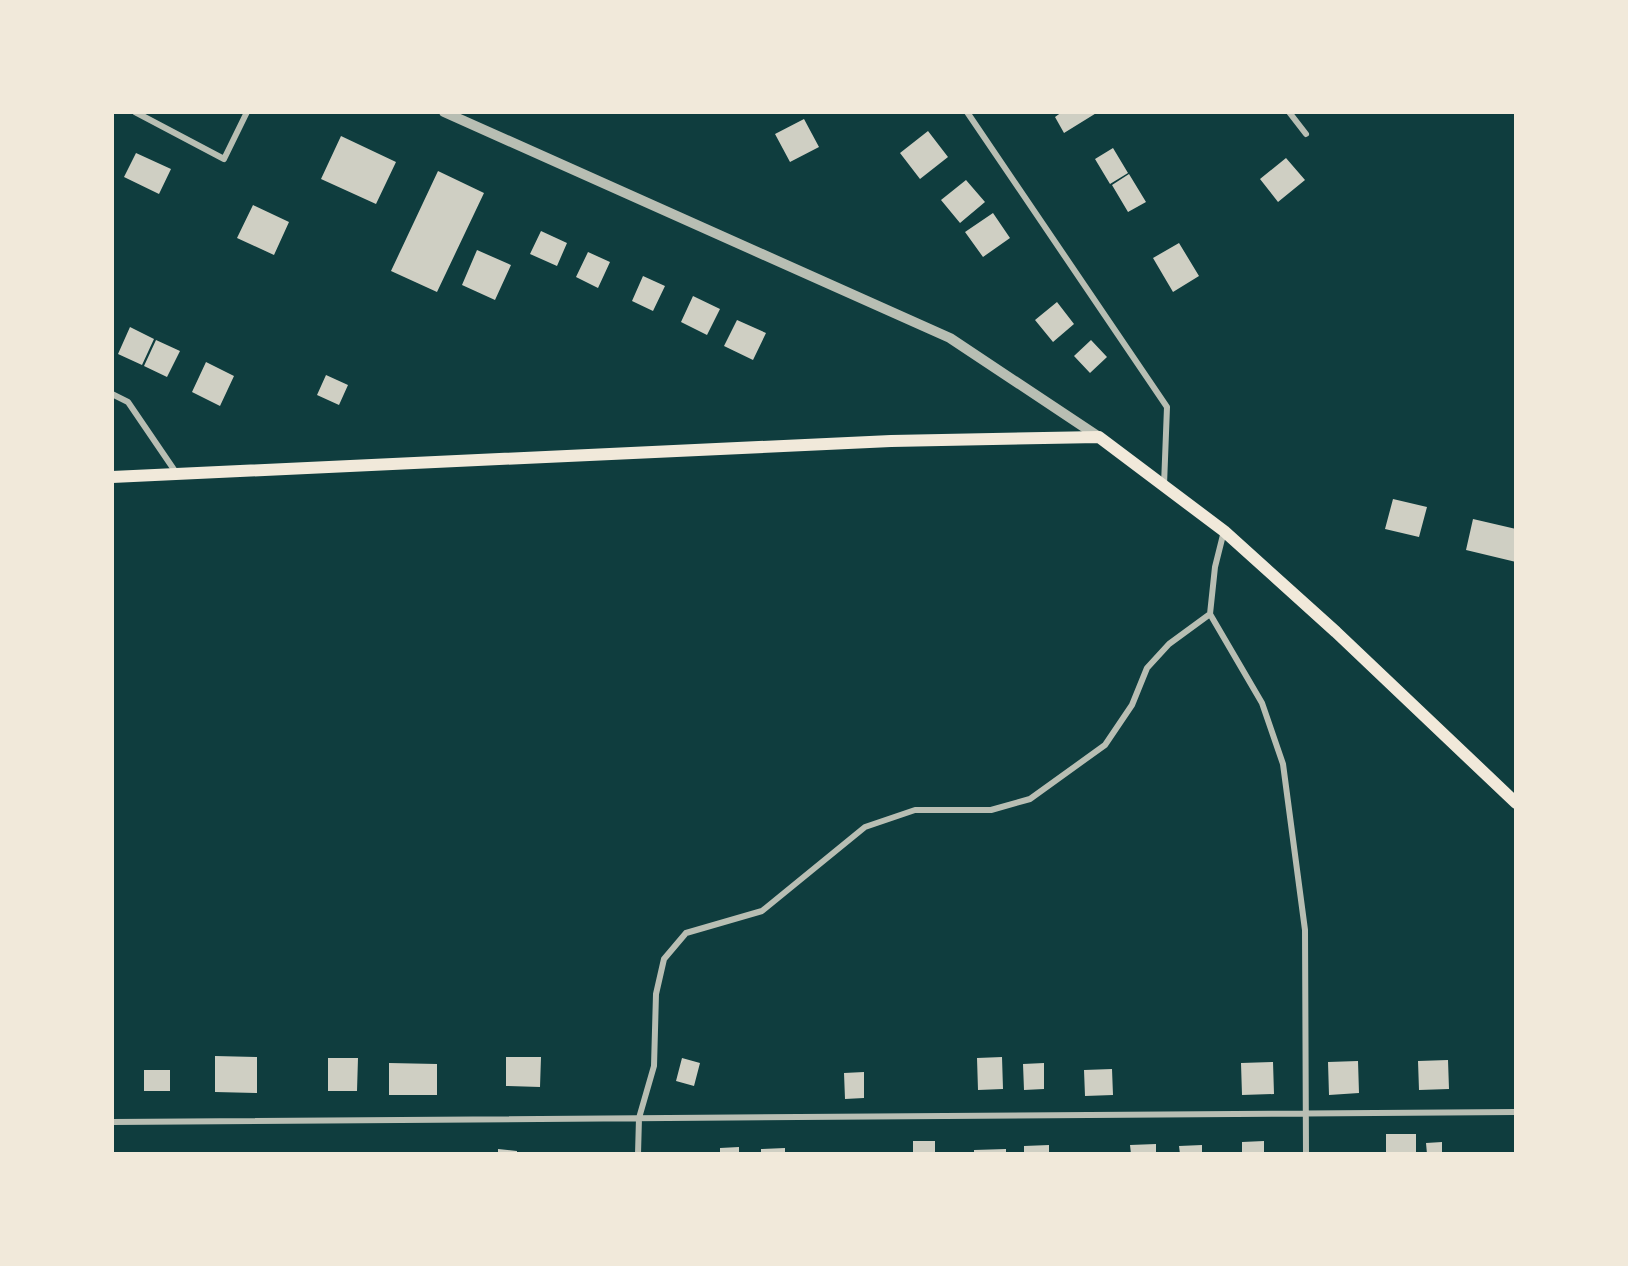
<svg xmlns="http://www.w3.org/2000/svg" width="1628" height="1266" viewBox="0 0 1628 1266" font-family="Inter,sans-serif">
<rect width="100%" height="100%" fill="#0f3d3e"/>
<!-- building -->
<path fill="#cfcfc3" d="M1062 112H1098L1064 133 1055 117Z
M804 119 819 147 790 162 775 134Z
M928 131 948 157 920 179 900 153Z
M341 136 396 162 376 204 321 179Z
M1113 148 1128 173 1110 184 1095 159Z
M136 153 171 169 159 194 124 177Z
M1286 158 1305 180 1278 202 1260 179Z
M438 171 484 193 437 292 391 271Z
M1129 174 1146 202 1128 212 1112 185Z
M966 180 985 202 960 223 941 200Z
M253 205 289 222 274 255 237 238Z
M993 213 1010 238 983 257 965 232Z
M541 231 567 243 557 266 530 254Z
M1179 243 1199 276 1173 292 1153 258Z
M477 250 511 265 495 300 462 285Z
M588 252 610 262 598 288 576 277Z
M643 276 665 286 653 311 632 301Z
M693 296 720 309 707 335 681 322Z
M1057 302 1074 324 1053 342 1035 320Z
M737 320 766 333 753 360 724 346Z
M130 327 154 339 142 365 118 354Z
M156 340 180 351 167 377 144 366Z
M1091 340 1107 357 1090 373 1074 356Z
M206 362 234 376 220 406 192 392Z
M326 375 348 385 339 405 317 395Z
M1393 499 1427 507 1419 537 1385 529Z
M1473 519 1516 529V562L1466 550Z
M215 1056 257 1057V1093L215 1092Z
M506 1057H541L540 1087 506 1086Z
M1002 1057 1003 1089 978 1090 977 1058Z
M328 1058H358L357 1091H328Z
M682 1058 700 1063 694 1086 676 1081Z
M1448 1060 1449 1089 1419 1090 1418 1061Z
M1358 1061 1359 1093 1329 1095 1328 1062Z
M1273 1062 1274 1094 1242 1095 1241 1063Z
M389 1063 437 1064V1095H389Z
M1044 1063V1089L1024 1090 1023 1064Z
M1112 1069 1113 1095 1085 1096 1084 1070Z
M144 1070H170V1091H144Z
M864 1072V1098L845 1099 844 1073Z
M1386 1134H1416V1154H1386Z
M913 1141H935V1154H913Z
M1264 1141V1154H1242V1142Z
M1442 1142V1154H1427L1426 1143Z
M1156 1144V1154H1131L1130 1145Z
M1049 1145V1154H1024V1146Z
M1202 1145V1154H1180L1179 1146Z
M739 1147V1154H720V1148Z
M785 1148V1154H761V1149Z
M498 1149 517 1151V1154H498Z
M1006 1149V1154H974V1150Z"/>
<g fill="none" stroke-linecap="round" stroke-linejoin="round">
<!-- minor -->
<path stroke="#b8beb3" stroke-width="6" d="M135 112 224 159 247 112
M967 112 1167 407 1164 485
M1289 112 1306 134
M112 394 128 402 177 474
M1224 531 1215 567 1210 614 1262 703 1283 764 1305 930 1306 1154
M112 1122 1516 1112
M638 1154 639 1118 654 1066 656 994 664 959 686 933 762 911 865 827 915 810H991L1030 799 1105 745 1132 705 1147 668 1169 644 1210 614"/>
<!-- tertiary -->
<path stroke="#b8beb3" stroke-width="10" d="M444 112 950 338 1099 437"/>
<!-- secondary -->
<path stroke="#f1e9da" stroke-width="12" d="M112 477 891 441 1099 437 1224 531 1336 632 1516 803"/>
</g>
<!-- border -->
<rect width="1628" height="1266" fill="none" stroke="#f1e9da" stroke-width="228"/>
</svg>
